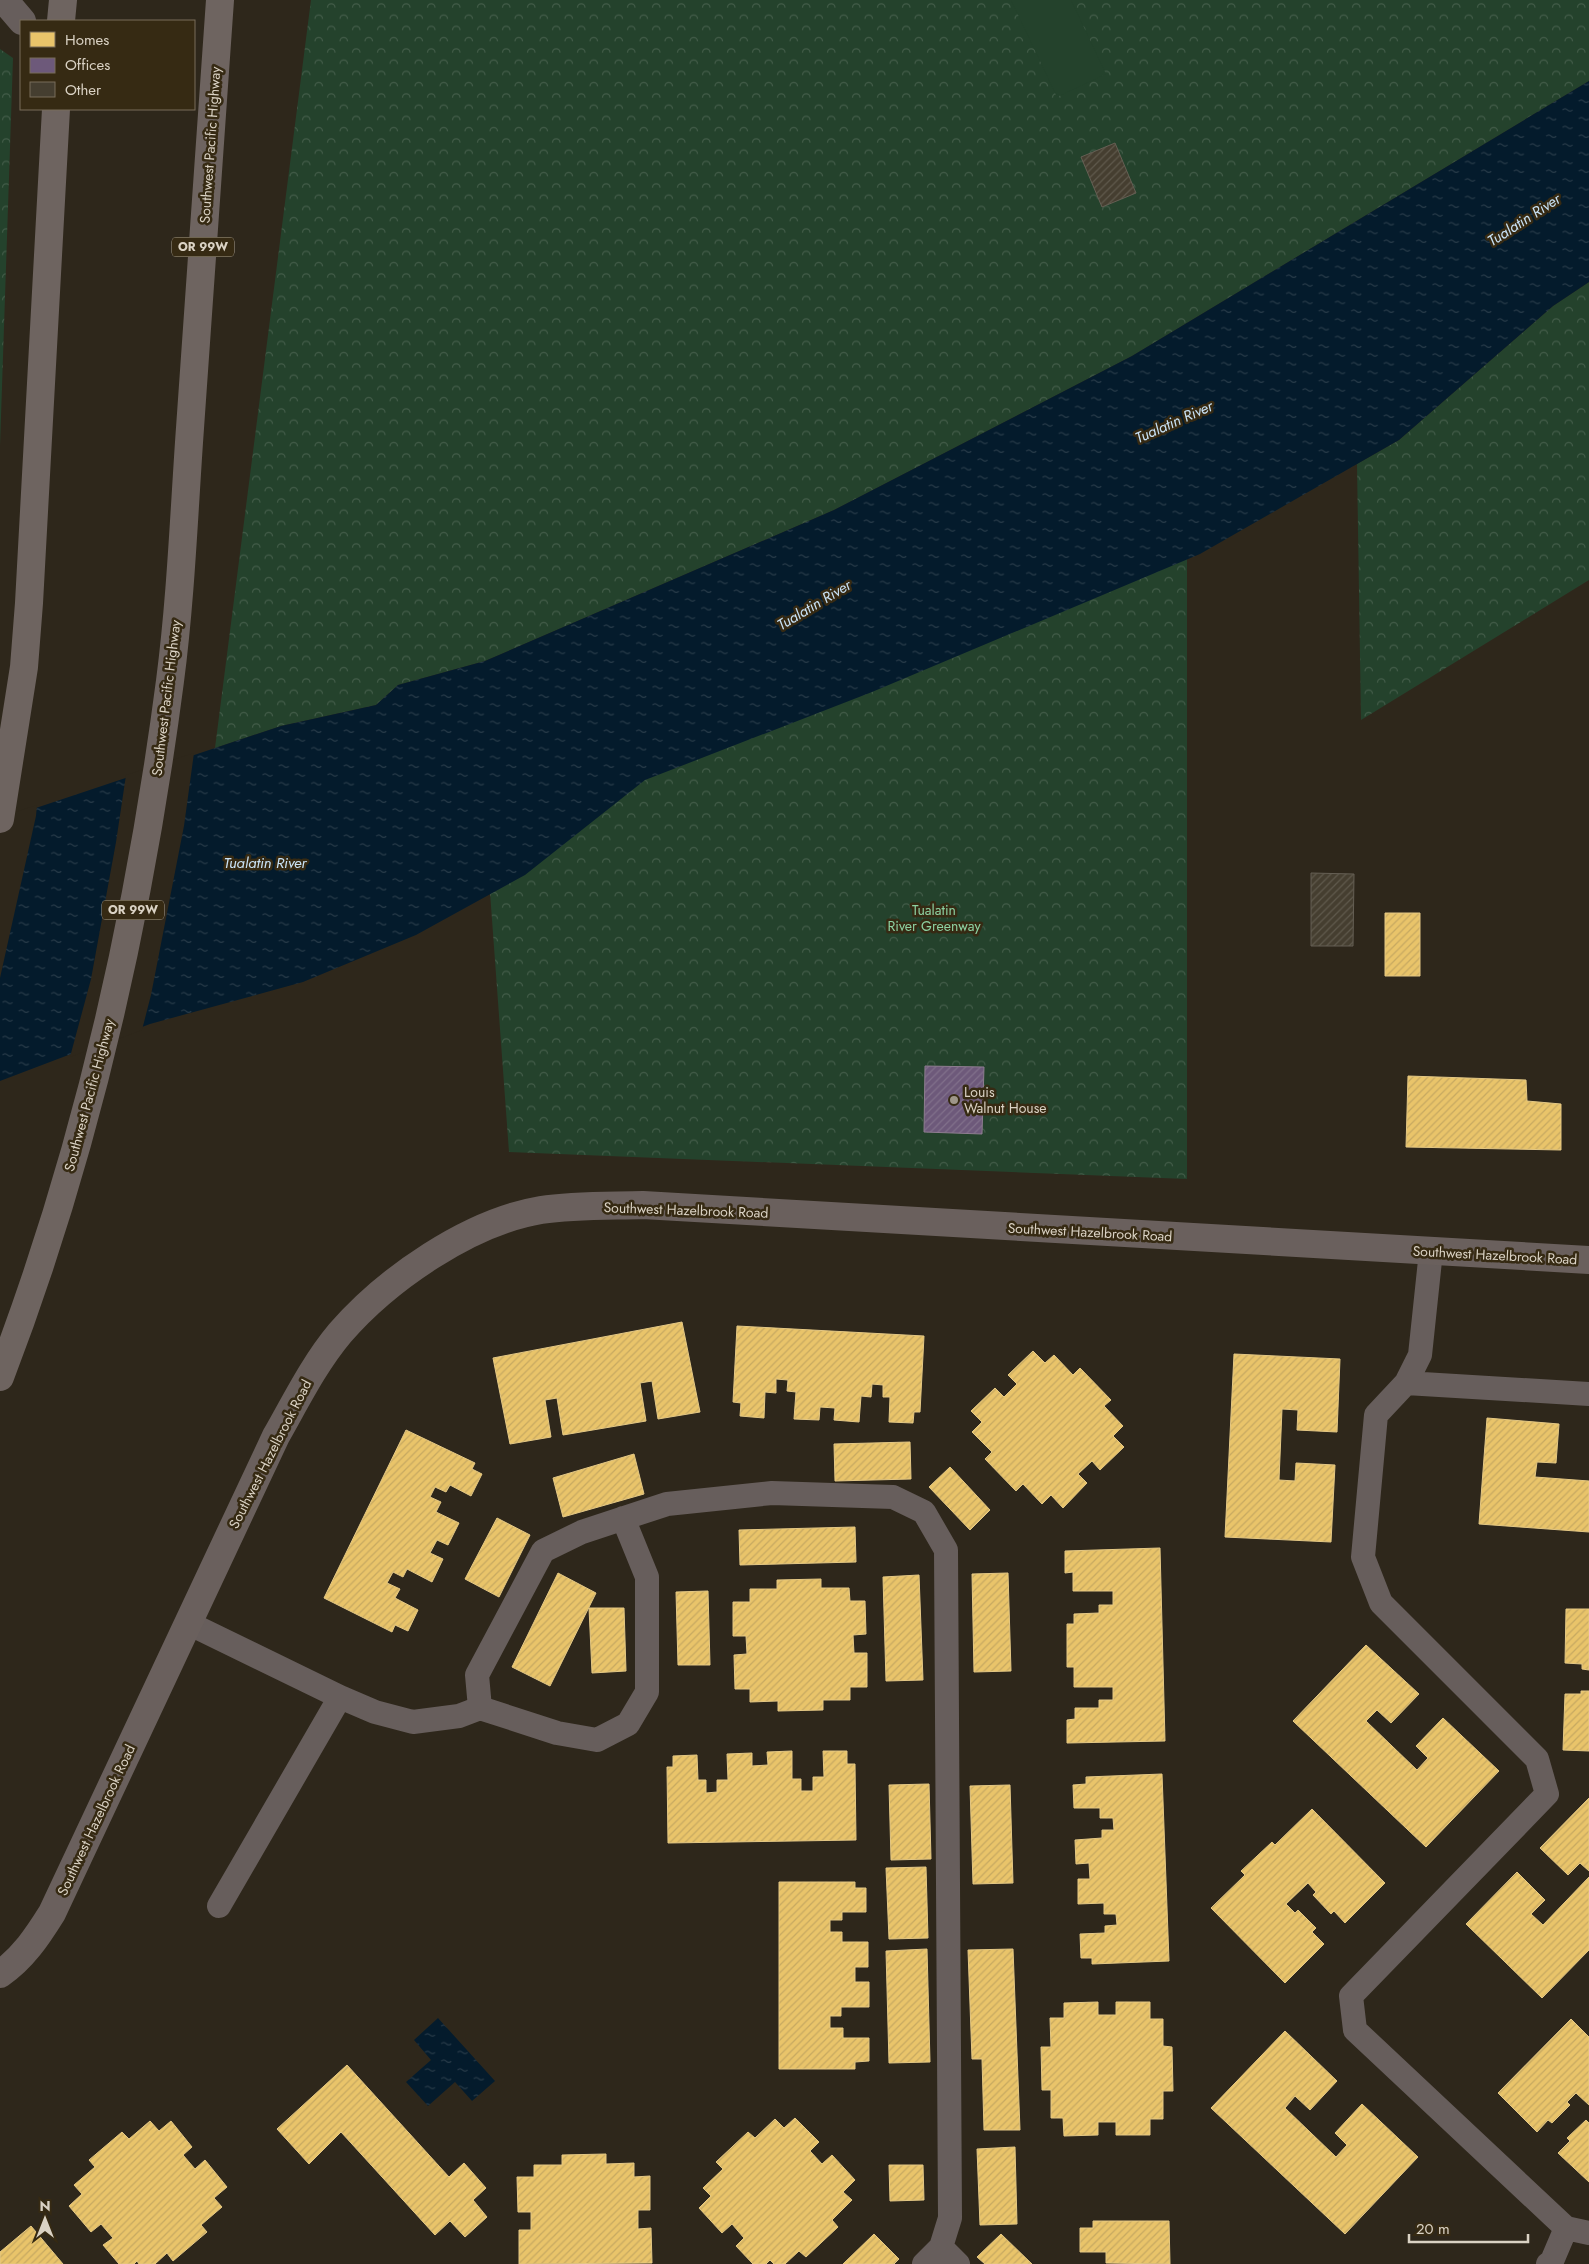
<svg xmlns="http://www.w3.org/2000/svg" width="1589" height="2264" viewBox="0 0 1589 2264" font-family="Jost,sans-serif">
<defs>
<pattern id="forest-crowns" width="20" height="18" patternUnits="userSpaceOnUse" patternTransform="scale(1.25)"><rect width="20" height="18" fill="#24422c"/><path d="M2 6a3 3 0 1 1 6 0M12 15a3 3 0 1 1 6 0" fill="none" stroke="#435c49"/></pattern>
<pattern id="water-ripples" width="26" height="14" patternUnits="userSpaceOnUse" patternTransform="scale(1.25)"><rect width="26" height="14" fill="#041b2c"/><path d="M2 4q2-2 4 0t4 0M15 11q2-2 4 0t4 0" fill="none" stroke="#283b49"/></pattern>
<pattern id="homes-hatch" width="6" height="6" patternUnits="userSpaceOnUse" patternTransform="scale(1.25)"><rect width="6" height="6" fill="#e9c46a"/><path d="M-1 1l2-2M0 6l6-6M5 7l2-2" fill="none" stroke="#c7a961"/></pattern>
<pattern id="offices-hatch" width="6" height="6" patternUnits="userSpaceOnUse" patternTransform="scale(1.25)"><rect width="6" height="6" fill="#6d597a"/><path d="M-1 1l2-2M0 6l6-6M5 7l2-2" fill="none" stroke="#81708b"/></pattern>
<pattern id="building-hatch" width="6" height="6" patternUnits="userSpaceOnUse" patternTransform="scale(1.25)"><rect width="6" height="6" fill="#453e30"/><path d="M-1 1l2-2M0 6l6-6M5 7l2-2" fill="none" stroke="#5f594c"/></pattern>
</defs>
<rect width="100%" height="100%" fill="#2e271b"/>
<!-- forest -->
<path fill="url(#forest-crowns)" d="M311 0H1589V81L1132 356 834 510 485 661 398 685 376 705 281 726 215 748Z
M0 49 13 58 0 446Z
M1589 282V580L1361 720 1357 464 1399 440 1553 306Z
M1187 548V1179L509 1152 484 810Z"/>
<!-- pitch -->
<path fill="#24422c" d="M1011 0H1071L1106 74 1057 97Z"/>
<!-- water -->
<path fill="url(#water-ripples)" d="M1589 81V282L1553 306 1399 440 1200 554 872 692 645 780 525 875 416 935 303 982 150 1024 0 1081V820L281 726 376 705 398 685 485 661 834 510 1132 356Z
M438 2018 495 2081 472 2101 455 2082 428 2106 406 2082 431 2060 414 2040Z"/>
<!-- pier -->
<path fill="#2e271b" d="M194 753 184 826 151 995 142 1030 70 1057 91 979 116 842 126 775Z
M37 805 36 816 0 978V817Z"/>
<!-- homes -->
<path fill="url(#homes-hatch)" stroke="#e4c885" d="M1385 913H1420V976H1385Z
M1408 1076 1526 1080 1527 1101 1561 1104V1150L1406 1147Z
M682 1322 700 1412 658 1419 652 1381 640 1383 646 1421 563 1435 557 1398 545 1400 551 1437 510 1444 493 1358Z
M737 1326 924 1336 920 1412H914L913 1423 889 1422 890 1397H883V1385L872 1384 871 1397 861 1396 859 1422 834 1420 835 1408 820 1407 819 1420 794 1419 796 1392 787 1391 788 1380 776 1379V1393L765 1392 764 1418 740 1416 741 1403 733 1402Z
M1033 1351 1045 1363 1054 1355 1073 1375 1080 1368 1111 1400 1104 1406 1123 1426 1113 1436 1124 1447 1100 1470 1092 1461 1078 1474 1087 1483 1063 1508 1051 1495 1042 1504 1023 1484 1016 1491 985 1459 992 1452 972 1432 982 1422 971 1411 995 1388 1004 1397 1017 1384 1008 1375Z
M1234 1354 1340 1359 1337 1432 1297 1430 1298 1410 1282 1409 1279 1480 1295 1481 1296 1463 1335 1465 1331 1542 1225 1537Z
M1487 1418 1559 1424 1556 1463 1537 1462 1535 1477 1589 1481V1532L1479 1524Z
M406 1430 475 1463 472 1469 482 1474 471 1496 450 1485 446 1492 435 1487 430 1497 441 1502 436 1512 459 1523 448 1545 437 1540 430 1553 443 1559 432 1582 407 1569 403 1577 393 1572 387 1583 400 1589 395 1598 418 1610 408 1631 395 1625 392 1632 324 1598Z
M910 1442 911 1479 835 1481 834 1444Z
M634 1454 644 1494 563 1517 553 1478Z
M950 1467 990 1510 970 1530 929 1487Z
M497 1518 530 1535 499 1597 465 1579Z
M855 1527 856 1562 740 1565 739 1530Z
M1160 1548 1165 1741 1067 1743V1720L1075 1719V1708H1099V1700H1113V1687H1074V1667H1067V1624H1074V1614L1099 1613V1605H1113V1591H1073V1572L1065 1573V1551Z
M558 1573 596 1593 550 1686 512 1667Z
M1008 1573 1011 1671 974 1672 972 1574Z
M919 1575 923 1680 886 1681 883 1577Z
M821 1579V1588H849L850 1601H865L866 1634 853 1635 854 1653H867V1687H850V1700H823V1710L778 1711V1701L750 1702V1689H735L734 1655 747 1654 746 1636H733V1602H750V1589H777V1580Z
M708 1591 710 1665H678L676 1592Z
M589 1608H624L626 1671 592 1673Z
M1566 1609H1589V1670L1582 1669V1664L1565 1663Z
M1366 1645 1419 1694 1391 1723 1377 1710 1366 1721 1417 1770 1428 1758 1416 1746 1443 1718 1499 1771 1426 1847 1293 1721Z
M1581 1691H1589V1751L1563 1750 1565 1694H1581Z
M792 1751V1779H801V1791H813V1777H824L823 1751H847V1764H855L856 1840 668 1843 667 1767H673V1756L697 1755 698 1780H706V1793L717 1792V1780H728L727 1754 752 1753V1766L768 1765 767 1752Z
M1162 1774 1169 1961 1092 1964V1958H1081L1080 1934 1105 1933V1926L1117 1925 1116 1914H1104V1903L1078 1904V1879H1090L1089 1863 1076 1864 1075 1840 1102 1838V1830H1114L1113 1818H1100V1808H1074L1073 1785 1086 1784V1777Z
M929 1784 931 1859 891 1860 889 1785Z
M1010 1785 1013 1883 973 1884 970 1786Z
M1589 1798V1871L1580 1863 1568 1875 1540 1848Z
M1312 1809 1385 1883 1345 1923 1334 1911 1331 1914 1313 1895 1316 1892 1308 1883 1286 1904 1295 1913 1298 1910 1316 1928 1312 1932 1324 1944 1285 1983 1211 1908 1245 1875 1241 1871 1272 1842 1275 1845Z
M926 1867 928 1938 889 1939 886 1868Z
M1517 1872 1545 1900 1531 1914 1543 1925 1589 1877V1950L1542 1998 1466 1924Z
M779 1882H855V1888H866V1912H842V1920H830V1932H842V1942H868V1967H855V1982H869V2007H841V2016H830V2028H843V2038H869V2061L855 2062V2069H779Z
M927 1949 930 2062 889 2063 886 1951Z
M1013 1949 1020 2130H984L982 2059H972L968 1950Z
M1098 2002V2015H1116V2002H1150V2019H1163V2046L1172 2047 1173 2091H1163V2119H1150V2135H1116V2122H1098V2135L1064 2136 1063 2118H1051V2090H1042L1041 2047H1051L1050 2018H1064V2003Z
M1571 2019 1589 2037V2105L1576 2093 1567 2102 1570 2105 1552 2123 1548 2120 1537 2132 1498 2093Z
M1285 2031 1337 2081 1310 2110 1295 2096 1285 2108 1336 2157 1347 2145 1335 2133 1362 2104 1418 2157 1345 2234 1211 2108Z
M347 2065 449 2177 464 2163 486 2188 473 2200 487 2217 465 2237 450 2221 435 2235 341 2132 309 2164 277 2129Z
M795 2118 819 2142 810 2151 822 2164 832 2155 855 2180 843 2192 852 2200 832 2220 838 2227 806 2257 799 2251 785 2264H774L770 2260 766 2264H753L736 2246 744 2238 732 2224 722 2233 699 2208 711 2196 703 2188 723 2169 716 2162 748 2132 755 2138 775 2119 784 2128Z
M1586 2120 1589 2123V2182L1558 2153 1570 2141 1567 2138Z
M150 2121 159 2131 171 2121 192 2147 183 2155 195 2169 205 2160 227 2187 214 2198 222 2207 201 2225 207 2232 173 2261 167 2253 155 2264H139L137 2261 134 2264H119L103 2245 113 2238 101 2224 91 2232 69 2206 82 2194 74 2185 95 2167 89 2160 122 2132 129 2139Z
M1015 2147 1017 2224 980 2225 977 2149Z
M606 2154V2164L634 2163V2177L650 2176V2210H638V2229L651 2228 652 2263 519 2264V2230H531V2212H518L517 2177H534V2165H562V2155Z
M889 2165H923L924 2200 890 2201Z
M1093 2221H1169L1170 2264 1106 2263V2252H1080V2228H1093Z
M31 2226 63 2264H0V2252Z
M874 2234 899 2259 894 2264H843Z
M1001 2234 1032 2264H985L977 2257Z"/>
<!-- offices -->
<path fill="url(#offices-hatch)" stroke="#8e7d90" d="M925 1066 984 1067 982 1134 924 1132Z"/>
<!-- building -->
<path fill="url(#building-hatch)" stroke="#655f54" d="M1115 143 1136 193 1102 207 1081 157Z
M1311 873 1354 874 1353 946H1311Z"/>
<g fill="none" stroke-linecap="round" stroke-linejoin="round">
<!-- lane -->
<path stroke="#675e5c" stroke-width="24" d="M1431 1251 1420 1355 1406 1383 1376 1415 1363 1557 1381 1603 1537 1759 1547 1794 1351 1996 1355 2030 1566 2228 1552 2261 1548 2264
M1406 1383 1589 1394
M188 1623 340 1697 375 1712 413 1722 459 1716 480 1708 477 1675 543 1551 582 1532 667 1504 772 1493 893 1497 924 1512 946 1550 950 2218 941 2247 924 2264
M480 1708 557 1733 597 1740 628 1724 647 1692V1577L623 1518
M219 1906 340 1697
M1566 2228 1589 2233
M941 2247 958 2264"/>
<!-- street -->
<path stroke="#675e5c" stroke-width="28" d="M4 0 22 21"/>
<!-- secondary -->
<path stroke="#6a605d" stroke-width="28" d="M0 1974C23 1958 37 1937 52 1913L276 1436C296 1401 314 1364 340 1333 387 1279 469 1222 541 1210 574 1205 609 1206 643 1205L1589 1260"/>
<!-- highway -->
<path stroke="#6e6460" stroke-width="28" d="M61 21 63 0
M0 819 24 667 29 603 56 109
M0 1377C86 1153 139 918 170 681 181 597 184 512 190 428 200 286 210 143 220 0"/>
</g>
<!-- markers -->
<circle fill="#9e9689" stroke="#362a13" stroke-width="2" cx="954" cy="1100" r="5"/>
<g text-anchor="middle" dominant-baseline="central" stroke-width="5" stroke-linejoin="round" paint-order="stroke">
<!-- shield labels -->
<g fill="#362a13" stroke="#a9a08f" stroke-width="1">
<rect x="172" y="237.5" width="62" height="19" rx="4"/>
<rect x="102" y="900.5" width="62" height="19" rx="4"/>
</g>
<g font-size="12" font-weight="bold" fill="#dad2c4">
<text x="203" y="247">OR 99W</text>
<text x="133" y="910">OR 99W</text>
</g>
<!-- street labels -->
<g font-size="14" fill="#dad2c4" stroke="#362a13">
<text transform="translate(210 145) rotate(-86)">Southwest Pacific Highway</text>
<text transform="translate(166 698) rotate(-83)">Southwest Pacific Highway</text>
<text transform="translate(89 1095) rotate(-75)">Southwest Pacific Highway</text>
<text transform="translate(686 1210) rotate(2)">Southwest Hazelbrook Road</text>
<text transform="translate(1090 1232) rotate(3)">Southwest Hazelbrook Road</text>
<text transform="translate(1495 1255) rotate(3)">Southwest Hazelbrook Road</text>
<text transform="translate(270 1454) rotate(-63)">Southwest Hazelbrook Road</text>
<text transform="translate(96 1820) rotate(-65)">Southwest Hazelbrook Road</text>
</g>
<!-- park labels -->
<g font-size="14" fill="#8dd1a2" stroke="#362a13">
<text x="934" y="910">Tualatin<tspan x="934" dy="16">River Greenway</tspan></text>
</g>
<!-- poi labels -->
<g font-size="14" fill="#dad2c4" stroke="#362a13" text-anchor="start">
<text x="964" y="1092">Louis<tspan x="964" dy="16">Walnut House</tspan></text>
</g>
<!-- water labels -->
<g font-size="15" font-style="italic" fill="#c9e3f7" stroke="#362a13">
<text transform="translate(1524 220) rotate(-33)">Tualatin River</text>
<text transform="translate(1174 422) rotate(-24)">Tualatin River</text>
<text transform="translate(814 605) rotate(-31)">Tualatin River</text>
<text x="265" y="863">Tualatin River</text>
</g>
</g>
<!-- legend -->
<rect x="20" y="20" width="175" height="90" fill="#362a13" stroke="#786d5a"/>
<rect x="30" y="32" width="25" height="15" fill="#e9c46a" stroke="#786d5a"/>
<text x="65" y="45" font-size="15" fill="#dad2c4">Homes</text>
<rect x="30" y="58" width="25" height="15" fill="#6d597a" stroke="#786d5a"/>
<text x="65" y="70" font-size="15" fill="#dad2c4">Offices</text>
<rect x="30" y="82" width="25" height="15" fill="#453e30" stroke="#786d5a"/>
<text x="65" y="95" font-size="15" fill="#dad2c4">Other</text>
<!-- north arrow -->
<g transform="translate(45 2219)" stroke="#362a13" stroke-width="4" paint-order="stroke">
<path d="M0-4L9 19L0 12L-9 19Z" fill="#dad2c4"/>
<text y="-8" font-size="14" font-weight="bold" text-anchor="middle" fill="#dad2c4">N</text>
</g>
<!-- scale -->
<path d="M1409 2234v8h119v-8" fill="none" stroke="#dad2c4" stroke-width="2.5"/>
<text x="1416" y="2234" font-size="15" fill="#dad2c4" stroke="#362a13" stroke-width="4" paint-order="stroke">20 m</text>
</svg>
